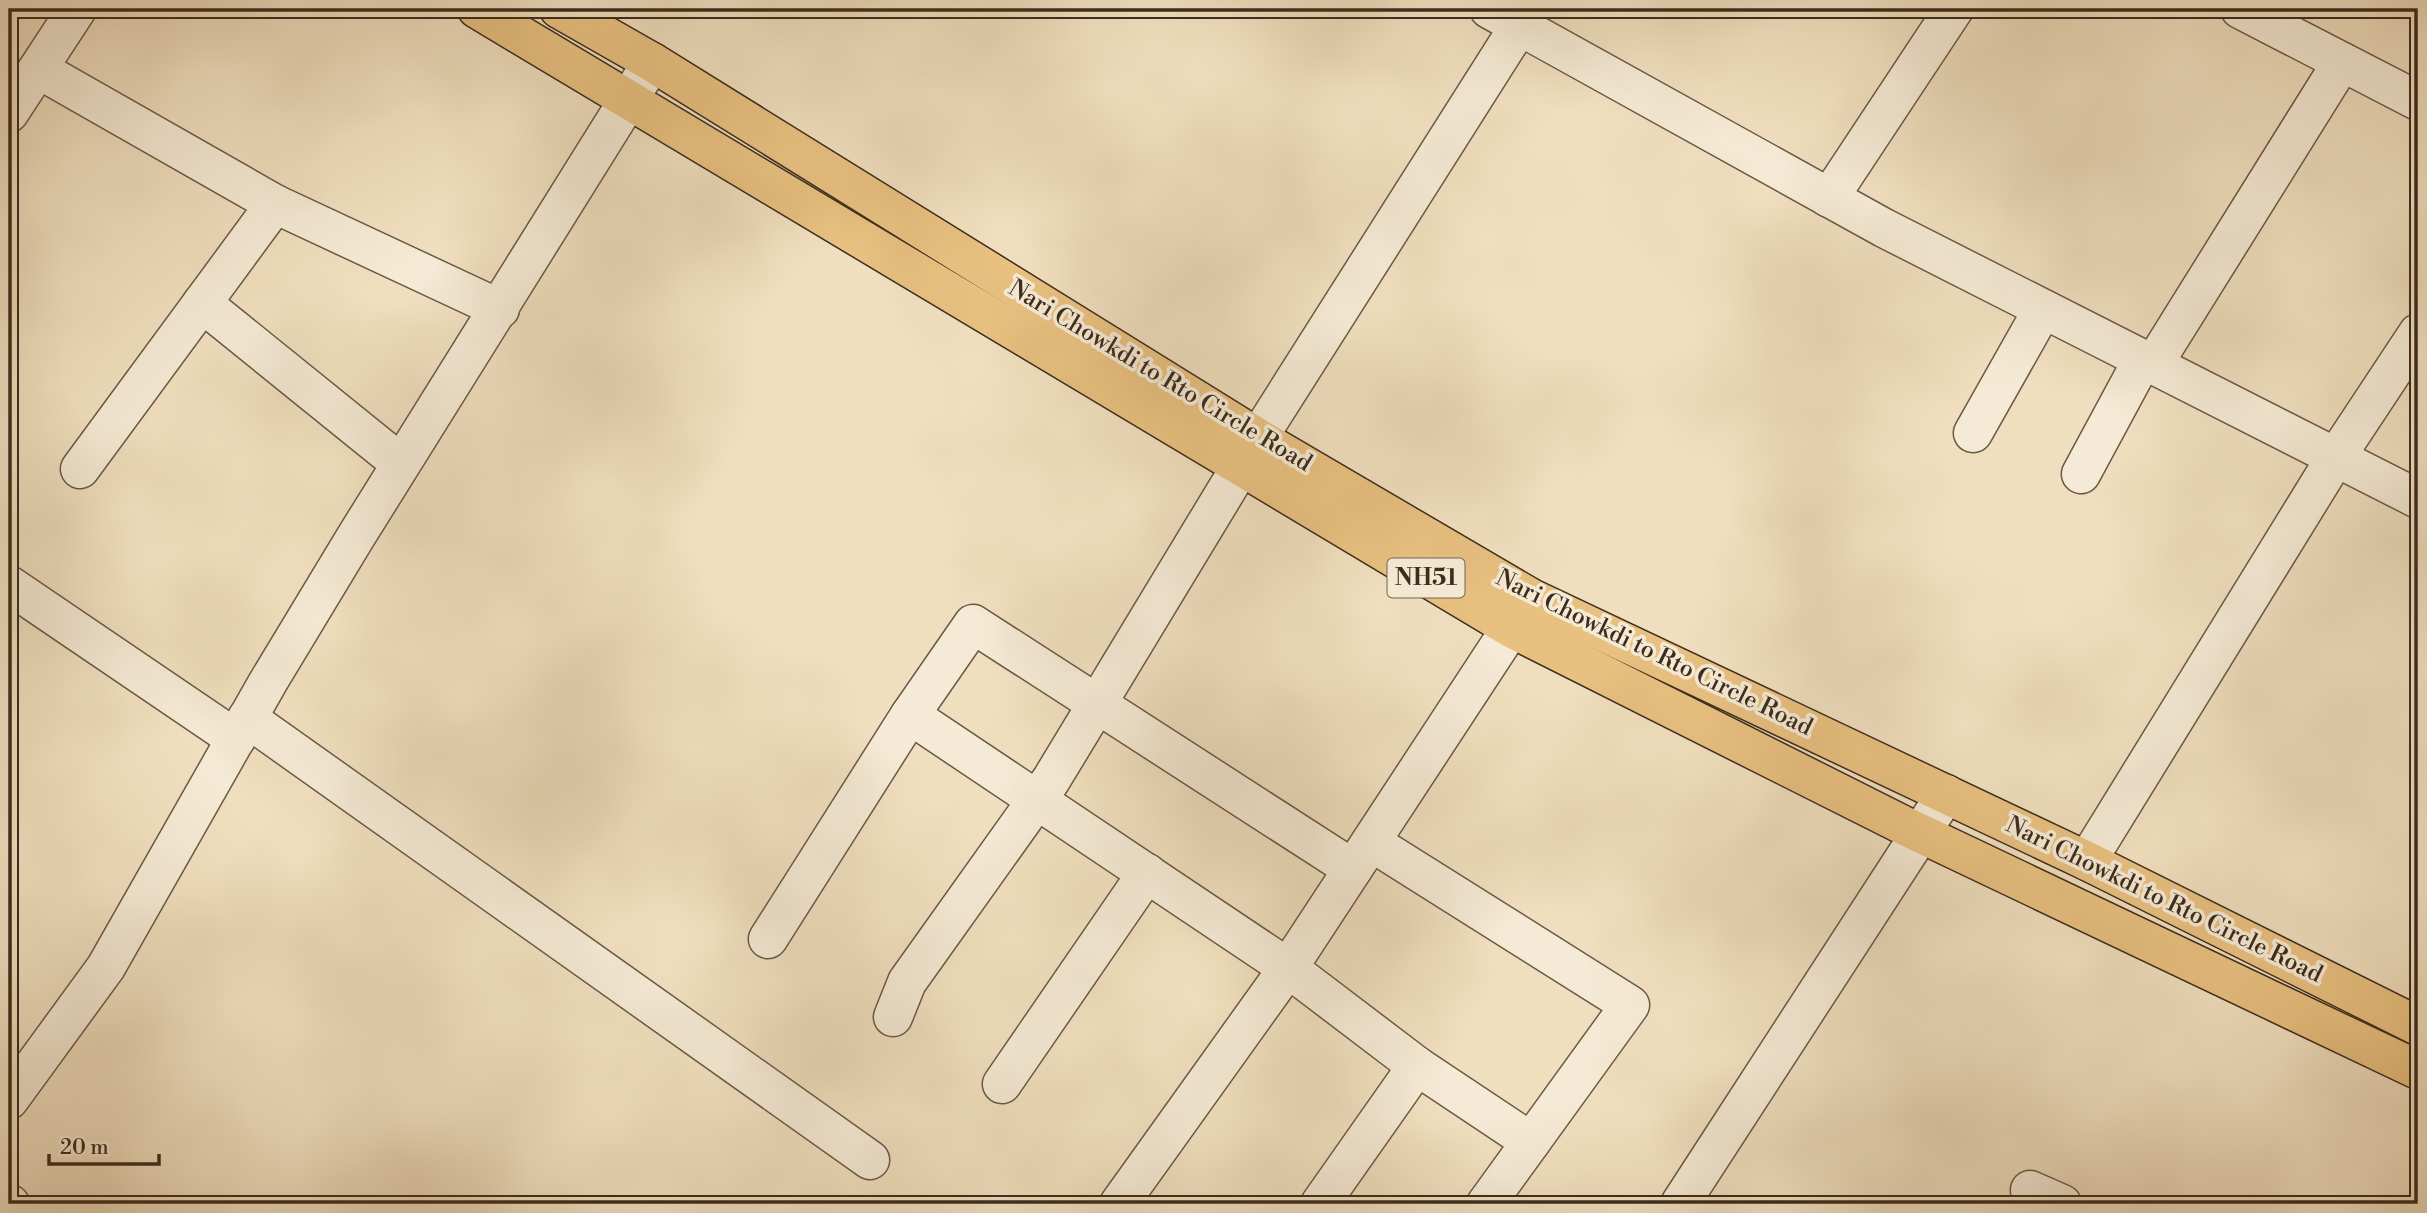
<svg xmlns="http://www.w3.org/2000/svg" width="2427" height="1213" viewBox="0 0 2427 1213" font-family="'Libre Bodoni',serif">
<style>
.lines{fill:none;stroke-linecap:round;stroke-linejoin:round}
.minor-casing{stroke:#695946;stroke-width:41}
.highway-casing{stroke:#3c2c1d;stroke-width:41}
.minor{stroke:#f5ead5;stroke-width:38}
.highway{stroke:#e8c080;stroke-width:38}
.labels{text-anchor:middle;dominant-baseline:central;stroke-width:7;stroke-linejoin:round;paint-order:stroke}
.shield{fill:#f5ead5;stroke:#746554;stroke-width:2}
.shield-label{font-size:23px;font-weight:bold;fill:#3c2c1d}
.street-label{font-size:24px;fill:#3c2c1d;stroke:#f5ead5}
</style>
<rect width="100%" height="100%" fill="#f0dfbf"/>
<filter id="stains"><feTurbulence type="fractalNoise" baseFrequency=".00286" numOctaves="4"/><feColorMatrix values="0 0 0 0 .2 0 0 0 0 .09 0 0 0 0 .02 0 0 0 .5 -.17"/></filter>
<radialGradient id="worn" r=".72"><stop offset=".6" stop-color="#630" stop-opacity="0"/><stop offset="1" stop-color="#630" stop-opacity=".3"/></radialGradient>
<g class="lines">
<defs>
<g id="minor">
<polyline points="1489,9 1884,228 2418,499"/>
<polyline points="2240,9 2418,101"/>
<polyline points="38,69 275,204"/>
<polyline points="9,113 77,9"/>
<polyline points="1829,198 1954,9"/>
<polyline points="202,303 400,463"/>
<polyline points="2153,365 2342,62"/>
<polyline points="1973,433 2043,309"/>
<polyline points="80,469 275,204 500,309"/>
<polyline points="2081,474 2143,359"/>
<polyline points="9,585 236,739"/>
<polyline points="910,715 973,624 1353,869"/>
<polyline points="247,718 870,1160"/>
<polyline points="1371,842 1630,1005 1486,1204"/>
<polyline points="2087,861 2336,457 2418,333"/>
<polyline points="768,939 910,715 1288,968 1417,1066"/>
<polyline points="893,1017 907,982 1051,780 1258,438 1530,9"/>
<polyline points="1002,1084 1147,873"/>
<polyline points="9,1100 106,967 268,682 355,538 652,62"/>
<polyline points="2030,1190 2062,1204"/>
<polyline points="9,1204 10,1204"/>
<polyline points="1119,1204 1288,968 1511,628"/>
<polyline points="1320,1204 1417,1066 1531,1142"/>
<polyline points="1680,1204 1946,794"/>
</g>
<g id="highway">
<polyline points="477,9 1511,628 1907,827 2418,1070"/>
<polyline points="559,9 652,62 1258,438 1531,598 2087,861 2418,1026"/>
</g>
</defs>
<use href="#minor" class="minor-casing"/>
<use href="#highway" class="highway-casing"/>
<use href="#minor" class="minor"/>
<use href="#highway" class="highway"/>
</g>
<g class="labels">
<rect class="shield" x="1387.5" y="558.5" width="77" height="39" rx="5"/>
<g class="shield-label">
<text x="1426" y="578">NH51</text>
</g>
<g class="street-label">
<text transform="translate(1160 376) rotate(31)">Nari Chowkdi to Rto Circle Road</text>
<text transform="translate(1654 653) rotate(26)">Nari Chowkdi to Rto Circle Road</text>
<text transform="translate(2164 900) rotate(26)">Nari Chowkdi to Rto Circle Road</text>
</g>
</g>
<rect width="2427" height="1213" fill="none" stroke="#f0dfbf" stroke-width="35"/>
<rect x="10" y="10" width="2406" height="1192" fill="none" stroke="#3c2c1d" stroke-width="3.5"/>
<rect x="18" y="18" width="2392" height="1178" fill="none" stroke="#3c2c1d" stroke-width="2"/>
<path d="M49 1154v10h110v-10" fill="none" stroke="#3c2c1d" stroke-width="3.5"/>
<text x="60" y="1154" font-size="21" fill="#3c2c1d" stroke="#f5ead5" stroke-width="5" paint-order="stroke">20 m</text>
<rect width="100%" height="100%" filter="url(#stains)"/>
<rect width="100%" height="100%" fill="url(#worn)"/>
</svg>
